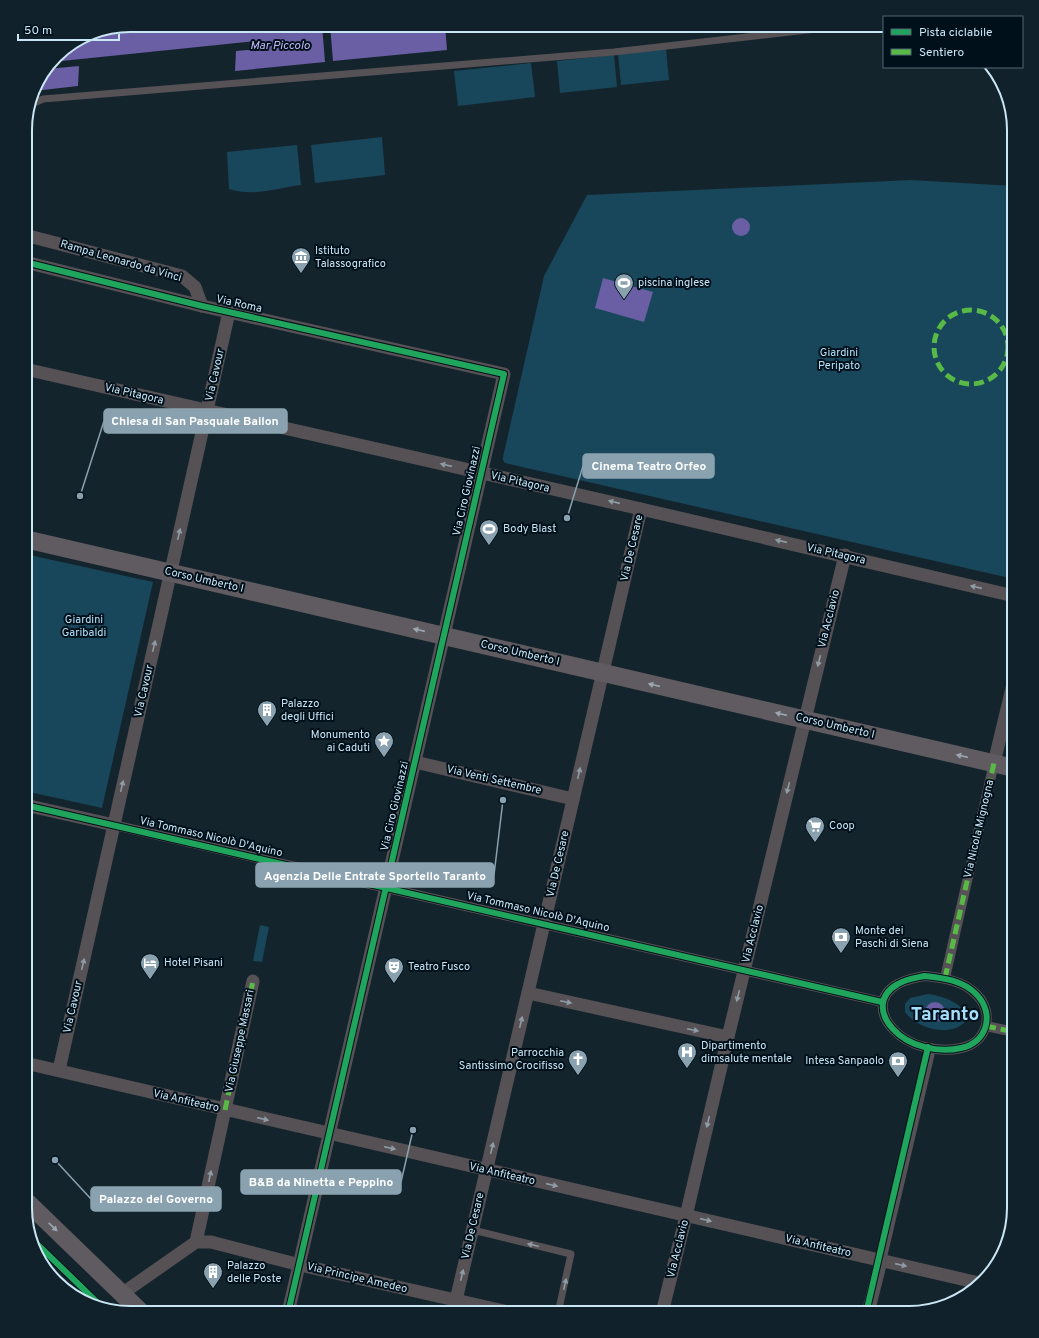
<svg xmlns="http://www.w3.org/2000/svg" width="1039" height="1338" viewBox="0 0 1039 1338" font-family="Overpass,sans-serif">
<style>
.green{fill:#18465a;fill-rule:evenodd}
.water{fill:#6a5ea4}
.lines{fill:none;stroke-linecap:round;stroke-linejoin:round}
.service{stroke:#555155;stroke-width:7}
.pedestrian{stroke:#555155;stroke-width:10}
.minor{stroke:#555155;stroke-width:13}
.secondary{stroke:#605b60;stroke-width:18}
.quiet{stroke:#58b947;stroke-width:5;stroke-dasharray:10 5;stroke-linecap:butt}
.cycleway-casing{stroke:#00101a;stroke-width:8}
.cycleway{stroke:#20a55d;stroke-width:6}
.oneway{fill:#8f9ca5}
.oneway2{fill:#9aa7b2}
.labels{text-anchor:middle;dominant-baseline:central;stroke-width:4;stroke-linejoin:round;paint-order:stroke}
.poi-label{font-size:11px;fill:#c9e6f5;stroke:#00101a;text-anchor:start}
.street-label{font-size:11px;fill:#c9e6f5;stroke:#00101a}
.park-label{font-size:11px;fill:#b3e1f9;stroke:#00101a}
.water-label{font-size:12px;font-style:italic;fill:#c0b8f6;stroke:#00101a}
.town-label{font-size:19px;font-weight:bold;fill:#a4dffd;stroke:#00101a}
.rim{fill:none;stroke:#c9e6f5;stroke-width:2}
.leader{fill:none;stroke:#8aa2af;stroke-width:1.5}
.callout-dot{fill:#8aa2af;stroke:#00101a;stroke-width:1.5}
.callout{fill:#8aa2af;stroke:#8aa2af;stroke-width:1.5}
.callout-label{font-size:12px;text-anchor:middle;font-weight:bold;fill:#fff}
</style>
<rect width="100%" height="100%" fill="#14242c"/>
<g class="green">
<polygon points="666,49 669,80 621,85 618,54"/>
<polygon points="614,55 617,87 560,93 557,61"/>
<polygon points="531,63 535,97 458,106 454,71"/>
<polygon points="382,137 385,175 315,183 311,145"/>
<path d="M 297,145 L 301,185 C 278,188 252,197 229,189 L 227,152 Z"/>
<polygon points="911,180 1014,186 1014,579 505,463 503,460 503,457 544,276 587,195"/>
<polygon points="25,554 153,582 102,808 25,791"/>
<polygon points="260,925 269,927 262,962 253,961"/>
<path d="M 928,994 C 939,995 962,1002 966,1015 C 966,1015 966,1020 966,1021 C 951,1038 917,1029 905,1012 L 905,1004 L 910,998 ZM 934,1002 L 939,1003 L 943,1006 L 930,1021 L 926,1018 L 924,1013 Z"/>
</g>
<g class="water">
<polygon points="130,25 322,25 325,62 235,71 236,51 259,49 257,41 52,62 60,51 90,33"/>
<polygon points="330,25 445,25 447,50 333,61"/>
<polygon points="79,66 78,86 34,91 36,83 47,69"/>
<circle cx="741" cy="227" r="9"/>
<polygon points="603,278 653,292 644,322 595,308"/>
<circle cx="935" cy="1012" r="10"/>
</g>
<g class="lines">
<g class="service">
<polyline points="30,105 43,99 614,52 851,25"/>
<polyline points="473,1230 571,1254 558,1313"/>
</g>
<g class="pedestrian">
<polyline points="114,825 882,1002"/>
<path d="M 924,976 C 943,978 963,980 977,995 C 995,1014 987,1043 961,1048 C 939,1053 909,1047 893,1029 C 879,1014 878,995 898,984 C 906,979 915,978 924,976 Z"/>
<polyline points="945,978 994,763"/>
<polyline points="986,1026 1014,1032"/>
<polyline points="881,1261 931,1048"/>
</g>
<g class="minor">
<polyline points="25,235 182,276 195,287 202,306"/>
<polyline points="25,262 202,306 504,374 288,1313"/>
<polyline points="25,369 641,509 1014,596"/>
<polyline points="415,762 573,799"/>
<polyline points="994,763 1014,680"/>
<polyline points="25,805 114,825"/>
<polyline points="528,993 728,1037"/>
<polyline points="25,1063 979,1283"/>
<polyline points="59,1070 229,312"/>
<polyline points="196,1242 253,981"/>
<polyline points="123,1293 196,1242 211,1242 300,1265 513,1313"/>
<polyline points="453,1313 641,509"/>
<polyline points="662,1313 686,1216 728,1037 845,555"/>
<polyline points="868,1313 881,1261"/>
</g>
<g class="secondary">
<polyline points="25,539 1014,768"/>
<polyline points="25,1200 142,1313"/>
</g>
<g class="quiet">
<circle cx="971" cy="347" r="37"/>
<polyline points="945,978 994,763"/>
<polyline points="986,1026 1014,1032"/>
<polyline points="225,1110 253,981"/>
</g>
<defs>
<g id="cycleway">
<polyline points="25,262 202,306 504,374 288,1313"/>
<polyline points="25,805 882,1002"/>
<path d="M 924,976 C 943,978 963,980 977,995 C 995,1014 987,1043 961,1048 C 939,1053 909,1047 893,1029 C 879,1014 878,995 898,984 C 906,979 915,978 924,976 Z"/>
<polyline points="35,1242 101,1306"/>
<polyline points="866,1313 928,1047"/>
</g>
</defs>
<use href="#cycleway" class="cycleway-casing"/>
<use href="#cycleway" class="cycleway"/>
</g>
<defs><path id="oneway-solid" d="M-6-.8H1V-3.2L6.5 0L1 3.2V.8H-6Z"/></defs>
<g class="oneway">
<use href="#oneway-solid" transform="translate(446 465) rotate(-167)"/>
<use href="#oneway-solid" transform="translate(614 502) rotate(-167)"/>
<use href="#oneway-solid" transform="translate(179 534) rotate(-77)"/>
<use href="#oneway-solid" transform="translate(781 541) rotate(-167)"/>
<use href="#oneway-solid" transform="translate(976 587) rotate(-167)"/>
<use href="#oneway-solid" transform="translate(154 646) rotate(-77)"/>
<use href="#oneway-solid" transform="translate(819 661) rotate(104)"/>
<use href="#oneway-solid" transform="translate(579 773) rotate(-77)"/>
<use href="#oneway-solid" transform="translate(122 786) rotate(-77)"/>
<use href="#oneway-solid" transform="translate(788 788) rotate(104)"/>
<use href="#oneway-solid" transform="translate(83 964) rotate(-77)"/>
<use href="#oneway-solid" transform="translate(738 996) rotate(104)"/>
<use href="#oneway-solid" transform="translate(566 1002) rotate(12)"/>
<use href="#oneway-solid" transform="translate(521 1022) rotate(-77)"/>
<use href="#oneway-solid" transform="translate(693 1030) rotate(12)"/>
<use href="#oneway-solid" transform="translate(263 1119) rotate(13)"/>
<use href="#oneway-solid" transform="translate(708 1122) rotate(103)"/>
<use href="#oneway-solid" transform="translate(390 1148) rotate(13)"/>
<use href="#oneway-solid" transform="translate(492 1148) rotate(-77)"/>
<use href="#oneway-solid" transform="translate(210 1176) rotate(-78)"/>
<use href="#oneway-solid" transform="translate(552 1185) rotate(13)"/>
<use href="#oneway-solid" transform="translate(706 1220) rotate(13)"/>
<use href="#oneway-solid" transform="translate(533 1245) rotate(-166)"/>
<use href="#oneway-solid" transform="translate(901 1265) rotate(13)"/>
<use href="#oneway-solid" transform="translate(462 1275) rotate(-77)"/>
<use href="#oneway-solid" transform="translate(565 1284) rotate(-77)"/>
</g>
<g class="oneway2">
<use href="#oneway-solid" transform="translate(419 630) rotate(-167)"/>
<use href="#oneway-solid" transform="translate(654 685) rotate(-167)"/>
<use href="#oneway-solid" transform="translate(781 714) rotate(-167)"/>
<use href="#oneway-solid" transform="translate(962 756) rotate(-167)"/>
<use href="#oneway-solid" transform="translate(53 1227) rotate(44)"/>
</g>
<defs>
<symbol id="museum-pin" viewBox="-11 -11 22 30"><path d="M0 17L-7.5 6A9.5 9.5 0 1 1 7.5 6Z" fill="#8aa2af" stroke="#00101a"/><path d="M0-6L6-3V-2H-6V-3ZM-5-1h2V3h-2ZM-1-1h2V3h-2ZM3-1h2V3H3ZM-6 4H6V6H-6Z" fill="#fff"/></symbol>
<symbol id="stadium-pin" viewBox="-11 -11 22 30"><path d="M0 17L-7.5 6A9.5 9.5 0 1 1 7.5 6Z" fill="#8aa2af" stroke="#00101a"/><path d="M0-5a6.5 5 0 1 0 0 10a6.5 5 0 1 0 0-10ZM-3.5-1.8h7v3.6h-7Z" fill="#fff"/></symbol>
<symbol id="building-pin" viewBox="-11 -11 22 30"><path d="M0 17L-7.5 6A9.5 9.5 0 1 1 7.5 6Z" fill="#8aa2af" stroke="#00101a"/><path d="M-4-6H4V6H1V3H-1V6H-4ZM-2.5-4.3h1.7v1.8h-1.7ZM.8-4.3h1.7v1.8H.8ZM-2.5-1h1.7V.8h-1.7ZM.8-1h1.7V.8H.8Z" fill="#fff"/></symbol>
<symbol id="sight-pin" viewBox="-11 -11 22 30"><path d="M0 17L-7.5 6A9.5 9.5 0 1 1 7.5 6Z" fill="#8aa2af" stroke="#00101a"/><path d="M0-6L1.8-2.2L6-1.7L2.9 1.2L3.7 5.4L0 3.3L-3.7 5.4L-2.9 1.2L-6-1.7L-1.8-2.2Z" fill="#fff"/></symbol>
<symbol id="supermarket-pin" viewBox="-11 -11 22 30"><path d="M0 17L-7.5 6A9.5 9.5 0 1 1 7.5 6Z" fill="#8aa2af" stroke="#00101a"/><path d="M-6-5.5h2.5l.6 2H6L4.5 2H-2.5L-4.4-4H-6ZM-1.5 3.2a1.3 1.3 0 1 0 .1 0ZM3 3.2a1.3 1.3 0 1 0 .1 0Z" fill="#fff"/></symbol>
<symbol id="bank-pin" viewBox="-11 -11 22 30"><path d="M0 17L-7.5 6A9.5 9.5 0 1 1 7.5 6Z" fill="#8aa2af" stroke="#00101a"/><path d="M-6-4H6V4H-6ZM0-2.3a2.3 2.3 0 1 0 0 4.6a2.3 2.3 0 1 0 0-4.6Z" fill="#fff"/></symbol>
<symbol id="hotel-pin" viewBox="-11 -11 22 30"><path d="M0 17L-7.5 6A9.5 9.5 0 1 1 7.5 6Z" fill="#8aa2af" stroke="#00101a"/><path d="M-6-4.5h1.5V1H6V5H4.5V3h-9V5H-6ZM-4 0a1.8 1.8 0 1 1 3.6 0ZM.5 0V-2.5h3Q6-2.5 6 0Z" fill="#fff"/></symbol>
<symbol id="theatre-pin" viewBox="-11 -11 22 30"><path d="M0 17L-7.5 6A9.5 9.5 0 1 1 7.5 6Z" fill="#8aa2af" stroke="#00101a"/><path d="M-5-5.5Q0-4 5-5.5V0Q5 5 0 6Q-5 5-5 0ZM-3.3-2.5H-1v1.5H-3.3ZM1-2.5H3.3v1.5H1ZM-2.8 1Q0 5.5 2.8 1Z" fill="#fff"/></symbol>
<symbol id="hospital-pin" viewBox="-11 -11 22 30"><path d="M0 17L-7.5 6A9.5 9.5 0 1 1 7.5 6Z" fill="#8aa2af" stroke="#00101a"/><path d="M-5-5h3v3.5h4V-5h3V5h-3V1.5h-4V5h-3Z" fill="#fff"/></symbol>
<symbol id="church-pin" viewBox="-11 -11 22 30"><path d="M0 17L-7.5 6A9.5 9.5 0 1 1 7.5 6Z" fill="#8aa2af" stroke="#00101a"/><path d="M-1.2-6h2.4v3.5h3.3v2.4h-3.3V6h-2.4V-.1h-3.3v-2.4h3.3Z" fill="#fff"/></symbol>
</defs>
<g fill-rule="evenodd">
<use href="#museum-pin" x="290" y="246" width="22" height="30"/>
<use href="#stadium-pin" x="613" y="272" width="22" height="30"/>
<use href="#stadium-pin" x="478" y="518" width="22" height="30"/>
<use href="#building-pin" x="256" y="699" width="22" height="30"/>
<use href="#sight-pin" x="373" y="730" width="22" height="30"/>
<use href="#supermarket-pin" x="804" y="815" width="22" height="30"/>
<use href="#bank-pin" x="830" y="926" width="22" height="30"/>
<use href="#hotel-pin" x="139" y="952" width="22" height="30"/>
<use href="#theatre-pin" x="383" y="956" width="22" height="30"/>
<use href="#hospital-pin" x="676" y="1041" width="22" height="30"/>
<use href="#church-pin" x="567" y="1048" width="22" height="30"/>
<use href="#bank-pin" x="887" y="1050" width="22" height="30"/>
<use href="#building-pin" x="202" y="1261" width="22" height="30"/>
</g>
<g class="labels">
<g class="poi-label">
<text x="315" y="251">Istituto<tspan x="315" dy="13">Talassografico</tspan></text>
<text x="638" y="283">piscina inglese</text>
<text x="503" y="529">Body Blast</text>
<text x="281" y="704">Palazzo<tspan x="281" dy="13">degli Uffici</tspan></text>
<text x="370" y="735" text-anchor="end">Monumento<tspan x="370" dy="13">ai Caduti</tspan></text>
<text x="829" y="826">Coop</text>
<text x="855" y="931">Monte dei<tspan x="855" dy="13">Paschi di Siena</tspan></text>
<text x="164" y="963">Hotel Pisani</text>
<text x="408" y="967">Teatro Fusco</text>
<text x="701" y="1046">Dipartimento<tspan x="701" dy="13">dimsalute mentale</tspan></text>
<text x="564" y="1053" text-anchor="end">Parrocchia<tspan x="564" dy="13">Santissimo Crocifisso</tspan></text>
<text x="884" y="1061" text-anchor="end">Intesa Sanpaolo</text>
<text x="227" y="1266">Palazzo<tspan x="227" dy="13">delle Poste</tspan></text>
</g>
<g class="street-label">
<text transform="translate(121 261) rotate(16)">Rampa Leonardo da Vinci</text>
<text transform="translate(239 304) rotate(13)">Via Roma</text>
<text transform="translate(215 375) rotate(-77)">Via Cavour</text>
<text transform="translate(134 394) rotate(13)">Via Pitagora</text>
<text transform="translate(520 482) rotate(13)">Via Pitagora</text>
<text transform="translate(467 491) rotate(-77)">Via Ciro Giovinazzi</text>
<text transform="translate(632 548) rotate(-77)">Via De Cesare</text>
<text transform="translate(836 554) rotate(13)">Via Pitagora</text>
<text transform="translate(204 580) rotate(13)">Corso Umberto I</text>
<text transform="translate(829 619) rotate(-76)">Via Acclavio</text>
<text transform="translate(520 653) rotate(13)">Corso Umberto I</text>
<text transform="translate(144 691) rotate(-77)">Via Cavour</text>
<text transform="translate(835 726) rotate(13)">Corso Umberto I</text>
<text transform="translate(494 780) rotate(13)">Via Venti Settembre</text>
<text transform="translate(395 806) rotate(-77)">Via Ciro Giovinazzi</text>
<text transform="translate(979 829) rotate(-77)">Via Nicola Mignogna</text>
<text transform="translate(211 837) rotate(13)">Via Tommaso Nicolò D'Aquino</text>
<text transform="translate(558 864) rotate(-77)">Via De Cesare</text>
<text transform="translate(538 912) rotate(13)">Via Tommaso Nicolò D'Aquino</text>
<text transform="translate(753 934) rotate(-76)">Via Acclavio</text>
<text transform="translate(73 1007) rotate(-77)">Via Cavour</text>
<text transform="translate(240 1041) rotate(-78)">Via Giuseppe Massari</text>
<text transform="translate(186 1101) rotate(13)">Via Anfiteatro</text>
<text transform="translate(502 1174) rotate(13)">Via Anfiteatro</text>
<text transform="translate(473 1226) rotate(-77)">Via De Cesare</text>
<text transform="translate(818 1246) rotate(13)">Via Anfiteatro</text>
<text transform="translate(678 1249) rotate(-76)">Via Acclavio</text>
<text transform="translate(357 1278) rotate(13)">Via Principe Amedeo</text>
</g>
<g class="park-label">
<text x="839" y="353">Giardini<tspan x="839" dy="13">Peripato</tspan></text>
<text x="84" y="620">Giardini<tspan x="84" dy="13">Garibaldi</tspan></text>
</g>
<g class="water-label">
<text x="280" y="46">Mar Piccolo</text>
</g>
<g class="town-label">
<text x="945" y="1015">Taranto</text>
</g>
</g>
<path d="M0 0H1039V1338H0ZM130 32H909A98 98 0 0 1 1007 130V1208A98 98 0 0 1 909 1306H130A98 98 0 0 1 32 1208V130A98 98 0 0 1 130 32Z" fill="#10212c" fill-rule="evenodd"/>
<path class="rim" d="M130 32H909A98 98 0 0 1 1007 130V1208A98 98 0 0 1 909 1306H130A98 98 0 0 1 32 1208V130A98 98 0 0 1 130 32Z"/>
<path class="leader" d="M80 496L104 421M567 518L583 466M503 800L494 875M413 1130L401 1182M55 1160L91 1199"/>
<g class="callout-dot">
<circle cx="80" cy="496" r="4"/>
<circle cx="567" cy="518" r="4"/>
<circle cx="503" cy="800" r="4"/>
<circle cx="413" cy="1130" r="4"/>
<circle cx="55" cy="1160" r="4"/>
</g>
<g class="callout">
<rect x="104" y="409" width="183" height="24" rx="4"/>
<rect x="583" y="454" width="131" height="24" rx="4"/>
<rect x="256" y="863" width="238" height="24" rx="4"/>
<rect x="241" y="1170" width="160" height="24" rx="4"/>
<rect x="91" y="1187" width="130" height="24" rx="4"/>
</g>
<g class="callout-label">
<text x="195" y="425">Chiesa di San Pasquale Bailon</text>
<text x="649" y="470">Cinema Teatro Orfeo</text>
<text x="375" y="880">Agenzia Delle Entrate Sportello Taranto</text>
<text x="321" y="1186">B&amp;B da Ninetta e Peppino</text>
<text x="156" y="1203">Palazzo del Governo</text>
</g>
<rect x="883" y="16" width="140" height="52" fill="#00101a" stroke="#506672"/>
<rect x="891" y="29" width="20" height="6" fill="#20a55d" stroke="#506672"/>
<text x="919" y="36" font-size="12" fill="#c9e6f5">Pista ciclabile</text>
<rect x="891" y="49" width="20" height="6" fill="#58b947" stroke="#506672"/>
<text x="919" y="56" font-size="12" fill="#c9e6f5">Sentiero</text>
<path d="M18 34v6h101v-6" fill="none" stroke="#c9e6f5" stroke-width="2"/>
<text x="24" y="34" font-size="12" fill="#c9e6f5" stroke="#00101a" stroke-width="3" paint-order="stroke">50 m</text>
</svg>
